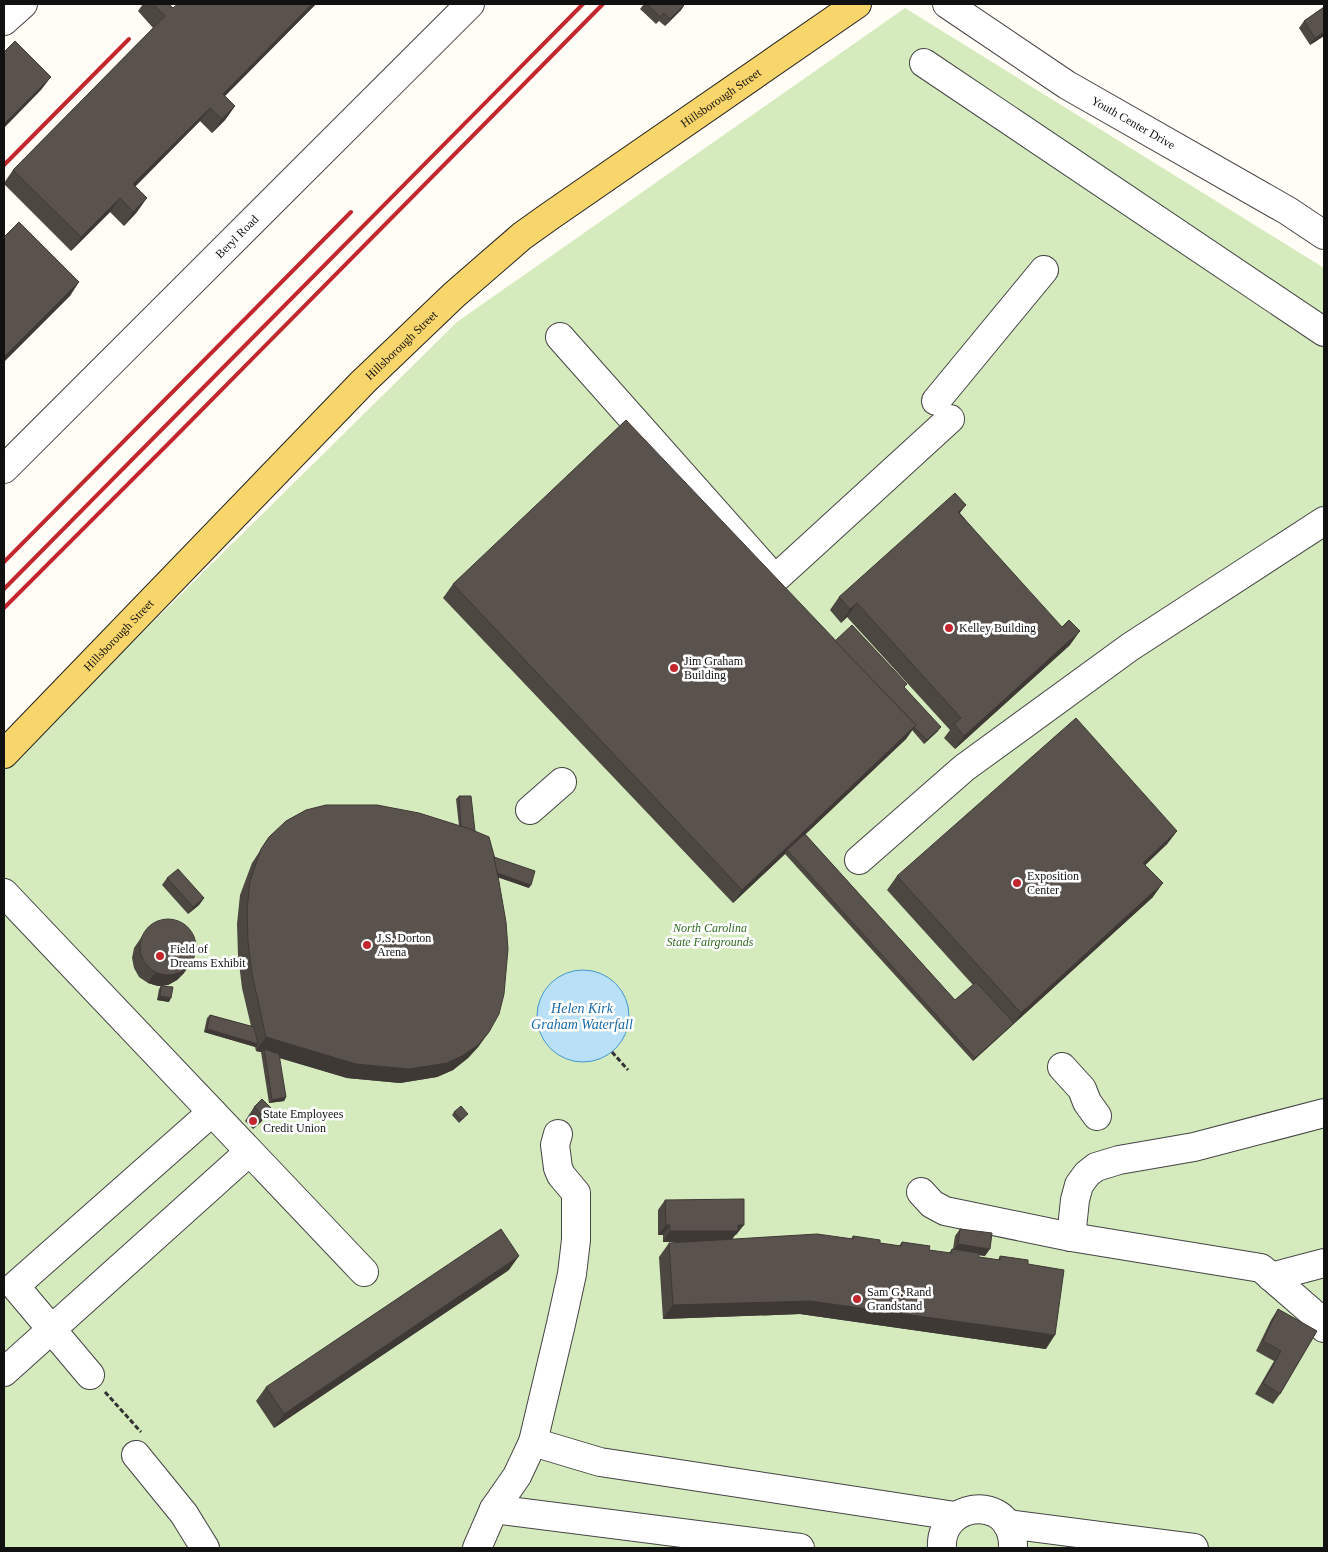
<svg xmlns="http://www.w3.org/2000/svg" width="1328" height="1552" viewBox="0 0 1328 1552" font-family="Georgia,serif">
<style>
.green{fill:#d5ebbd}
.water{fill:#b9e0f7;stroke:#3f96cf}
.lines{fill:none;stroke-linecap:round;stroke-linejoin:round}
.minor-casing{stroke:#444;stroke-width:30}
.major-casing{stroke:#222;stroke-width:30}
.path{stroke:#333;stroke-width:3;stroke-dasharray:5 2.5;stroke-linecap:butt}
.minor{stroke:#fff;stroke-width:28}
.major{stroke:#f9d66b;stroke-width:28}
.rail{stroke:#c4262e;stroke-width:4}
.wall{fill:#4d4742}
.shaded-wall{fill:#3f3936}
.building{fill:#5a524d;stroke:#3f3936}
.poi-dot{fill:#c4262e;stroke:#fff;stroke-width:2}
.labels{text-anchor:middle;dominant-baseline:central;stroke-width:5;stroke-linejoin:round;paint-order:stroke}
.street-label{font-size:12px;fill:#111;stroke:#fff}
.poi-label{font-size:12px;fill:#111;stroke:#fff;text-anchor:start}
.park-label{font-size:12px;font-style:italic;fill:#2f6b1f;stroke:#fff}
.water-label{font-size:14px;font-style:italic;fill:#1768a6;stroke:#fff}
</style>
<rect width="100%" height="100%" fill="#fffdf5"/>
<polygon class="green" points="905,8 1324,268 1324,1548 4,1548 4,769 457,322"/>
<circle class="water" cx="583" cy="1016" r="46"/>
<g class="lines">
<defs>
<g id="minor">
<path id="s1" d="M 947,4 L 1067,85 L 1288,211 L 1324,235"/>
<polyline points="4,21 23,4"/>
<polyline points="924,63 1324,332"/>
<polyline points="560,337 775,579 950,419"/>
<polyline points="936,401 1044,270"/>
<path id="s2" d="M 4,469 L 470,4"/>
<polyline points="530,810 562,782"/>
<polyline points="859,860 964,768 1130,647 1324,521"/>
<polyline points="4,893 364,1272"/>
<polyline points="1062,1067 1082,1089 1087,1102 1097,1116"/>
<polyline points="921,1192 932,1204 945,1211 1071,1237 1261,1268 1314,1314 1324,1328"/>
<polyline points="1071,1237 1075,1200 1079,1185 1087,1174 1096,1167 1119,1160 1194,1147 1324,1113"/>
<polyline points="1271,1277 1324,1263"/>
<polyline points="4,1372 249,1152"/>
<polyline points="90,1375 15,1286 212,1112"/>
<polyline points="533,1442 561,1324 572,1274 576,1240 576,1193 561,1175 558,1168 555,1145 558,1134"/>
<polyline points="136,1455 184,1514 205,1548"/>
<polyline points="494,1509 800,1548"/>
<polyline points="1007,1524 1194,1548"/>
<polyline points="477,1548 494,1509 517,1476 533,1442 600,1462 955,1516"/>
<path d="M 942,1548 C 939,1504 1003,1494 1012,1536 C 1013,1540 1013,1545 1013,1548"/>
</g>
<g id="major">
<path id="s3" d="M 4,754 L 363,382 L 454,295 L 522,236 L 550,216 L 857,4"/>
</g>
</defs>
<use href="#minor" class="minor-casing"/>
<use href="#major" class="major-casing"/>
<g class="path">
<polyline points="612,1052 628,1070"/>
<polyline points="105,1392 141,1432"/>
</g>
<use href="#minor" class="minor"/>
<use href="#major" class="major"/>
<g class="rail">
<polyline points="4,165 129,39"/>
<polyline points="4,562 351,212"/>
<polyline points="4,589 583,4"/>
<polyline points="4,608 170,442 603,4"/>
</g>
</g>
<g class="wall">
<polygon points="143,4 169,4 173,8 316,4 225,96 235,106 225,120 212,133 200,121 135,187 137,212 124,226 110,212 71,251 4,184 4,183 13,170 153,28 138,11"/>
<polygon points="644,4 685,4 681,10 665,26 659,21 656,24 640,9"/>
<polygon points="1324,7 1324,36 1310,45 1299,28 1304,21"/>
<polygon points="960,513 1070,645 955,749 944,738 950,730 847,617 841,623 830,610 839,597"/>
<polygon points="453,584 835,641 904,688 938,731 924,744 912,730 906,739 805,834 955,1000 973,985 887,890 897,876 1177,831 1167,844 1145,865 1153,897 973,1061 785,854 733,903 443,598"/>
<polygon points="459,796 475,831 494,857 529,888 498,877 479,1046 468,1058 453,1070 437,1077 400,1083 347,1078 279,1058 286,1097 284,1101 269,1103 261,1052 256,1051 255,1047 204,1032 207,1018 210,1015 251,1026 242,988 238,955 237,924 240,895 252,863 269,837 459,826 456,799"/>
<polygon points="167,878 204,898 199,905 188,914 162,885"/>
<polygon points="147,929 184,973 177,980 168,985 162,986 169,1002 157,1000 159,989 161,986 158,986 148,983 139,977 134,968 132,958 134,948"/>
<polygon points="254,1107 271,1108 261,1122 253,1129 245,1121"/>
<polygon points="454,1112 465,1117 459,1123 452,1115"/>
<polygon points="665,1200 736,1235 735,1235 732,1239 851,1239 853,1236 880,1243 899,1246 902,1242 929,1250 949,1253 952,1249 953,1249 955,1236 960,1229 985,1256 979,1255 979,1257 998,1260 1000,1256 1028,1264 1046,1349 800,1314 663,1319 659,1257 669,1243 696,1242 663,1242 663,1235 658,1235 658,1210"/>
<polygon points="509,1270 274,1428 256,1401 266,1387"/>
<polygon points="1278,1309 1317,1331 1280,1394 1273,1404 1255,1394 1274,1361 1256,1351 1271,1320"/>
</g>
<g class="shaded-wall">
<polygon points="312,4 316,4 213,108 223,94"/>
<polygon points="685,4 681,10 665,26 670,19"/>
<polygon points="1324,32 1324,36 1310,45 1315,38"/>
<polygon points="51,77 41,90 4,128 4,124"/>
<polygon points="235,106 225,120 212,133 222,119"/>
<polygon points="210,108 200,121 123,198 133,184"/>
<polygon points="120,198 110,212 71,251 81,237"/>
<polygon points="147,198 137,212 124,226 133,212"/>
<polygon points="79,282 70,296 4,362 4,358 5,356"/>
<polygon points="966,505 956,518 958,512"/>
<polygon points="857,603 847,617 841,623 850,609"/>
<polygon points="1080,631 1070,645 955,749 964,736"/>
<polygon points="916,725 906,739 788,851 787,850 785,854 733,903 742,890"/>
<polygon points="941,727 938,731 924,744 927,740"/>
<polygon points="1177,831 1167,844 1133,877 1143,863"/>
<polygon points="487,869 531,885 529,888 485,873"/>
<polygon points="1163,883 1153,897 973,1061 975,1058 1014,1023 1021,1013"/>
<polygon points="204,898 199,905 188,914 193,907"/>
<polygon points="192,962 184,973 177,980 168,985 158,986 148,983 155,973"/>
<polygon points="160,996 171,998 169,1002 157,1000"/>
<polygon points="207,1029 258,1044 256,1047 204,1032"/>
<polygon points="489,1032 479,1046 468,1058 453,1070 437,1077 400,1083 347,1078 264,1053 264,1049 261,1052 256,1051 266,1037"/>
<polygon points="286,1097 284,1101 269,1103 272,1100"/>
<polygon points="271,1108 261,1122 253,1129 263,1116"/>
<polygon points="666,1225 670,1225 663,1235 658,1235"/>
<polygon points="738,1225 744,1225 736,1235 735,1235 731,1241 663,1242 670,1231"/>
<polygon points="958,1244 990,1249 985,1256 953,1251"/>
<polygon points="519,1256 509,1270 274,1428 284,1414"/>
<polygon points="810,1301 1055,1335 1046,1349 800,1314 663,1319 673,1305"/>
</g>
<g class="building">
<polygon points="153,4 169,4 173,8 178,4 312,4 223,94 235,106 222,119 210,108 133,184 147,198 133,212 120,198 81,237 13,170 165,16"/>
<polygon points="647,4 685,4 670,19 664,13 660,17"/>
<polygon points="1324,7 1324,32 1315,38 1304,21"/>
<polygon points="15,41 51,77 4,124 4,52"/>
<polygon points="19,222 79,282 5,356 4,355 4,237"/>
<polygon points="626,420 916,725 742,890 453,584"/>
<polygon points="955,493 966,505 958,512 1062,627 1069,620 1080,631 964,736 954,724 961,718 857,603 850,609 839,597"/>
<polygon points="852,625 907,684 904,687 941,727 927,740 914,727 916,725 835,641"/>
<polygon points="1076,718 1177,831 1143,863 1163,883 1021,1013 897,876"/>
<polygon points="459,796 471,796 475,831 461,827"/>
<polygon points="326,805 377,805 419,813 470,829 489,837 495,859 506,922 508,949 504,994 499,1014 489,1032 478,1045 462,1056 447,1063 409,1069 356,1064 266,1037 252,974 248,941 247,910 250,881 261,849 269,837 286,821 306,810"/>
<polygon points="805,834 955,1000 976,982 1014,1023 975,1058 787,850"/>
<polygon points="494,857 535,871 531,885 497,873"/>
<polygon points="178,869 204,898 193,907 167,878"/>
<circle cx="168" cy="947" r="28"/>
<polygon points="161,986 173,987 171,998 160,996"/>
<polygon points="210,1015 254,1027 258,1044 207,1029"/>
<polygon points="264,1049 279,1054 286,1097 272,1100"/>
<polygon points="262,1099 271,1108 263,1116 254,1107"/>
<polygon points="461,1106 468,1114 461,1120 454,1112"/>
<polygon points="744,1199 744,1225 738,1225 738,1231 670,1231 670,1225 666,1225 665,1200"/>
<polygon points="501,1229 519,1256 284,1414 266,1387"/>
<polygon points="960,1229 992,1233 990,1249 958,1244"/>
<polygon points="817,1234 853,1239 853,1236 880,1240 880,1243 901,1246 902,1242 930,1246 929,1250 951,1253 952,1249 979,1253 979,1257 1000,1260 1000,1256 1028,1260 1028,1264 1064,1270 1055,1335 810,1301 673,1305 669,1243"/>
<polygon points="1278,1309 1317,1331 1280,1394 1263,1383 1281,1351 1263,1341"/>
</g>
<g class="poi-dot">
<circle cx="949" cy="628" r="5"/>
<circle cx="674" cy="668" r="5"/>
<circle cx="1017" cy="883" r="5"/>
<circle cx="367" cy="945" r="5"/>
<circle cx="160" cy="956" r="5"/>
<circle cx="253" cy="1121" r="5"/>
<circle cx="857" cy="1299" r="5"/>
</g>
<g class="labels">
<g class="street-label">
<text stroke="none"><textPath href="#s3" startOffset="975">Hillsborough Street</textPath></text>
<text stroke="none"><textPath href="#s1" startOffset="221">Youth Center Drive</textPath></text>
<text stroke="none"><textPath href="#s2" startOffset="329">Beryl Road</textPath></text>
<text stroke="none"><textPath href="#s3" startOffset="570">Hillsborough Street</textPath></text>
<text stroke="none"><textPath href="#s3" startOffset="165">Hillsborough Street</textPath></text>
</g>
<g class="poi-label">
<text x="959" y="628">Kelley Building</text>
<text x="684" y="661">Jim Graham<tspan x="684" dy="14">Building</tspan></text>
<text x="1027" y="876">Exposition<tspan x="1027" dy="14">Center</tspan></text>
<text x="377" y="938">J.S. Dorton<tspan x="377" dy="14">Arena</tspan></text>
<text x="170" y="949">Field of<tspan x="170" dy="14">Dreams Exhibit</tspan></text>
<text x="263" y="1114">State Employees<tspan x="263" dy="14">Credit Union</tspan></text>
<text x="867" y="1292">Sam G. Rand<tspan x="867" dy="14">Grandstand</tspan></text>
</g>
<g class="park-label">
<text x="710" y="928">North Carolina<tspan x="710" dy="14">State Fairgrounds</tspan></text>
</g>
<g class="water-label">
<text x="582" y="1008">Helen Kirk<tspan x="582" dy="16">Graham Waterfall</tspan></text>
</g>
</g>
<rect width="1328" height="1552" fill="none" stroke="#111111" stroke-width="10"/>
</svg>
